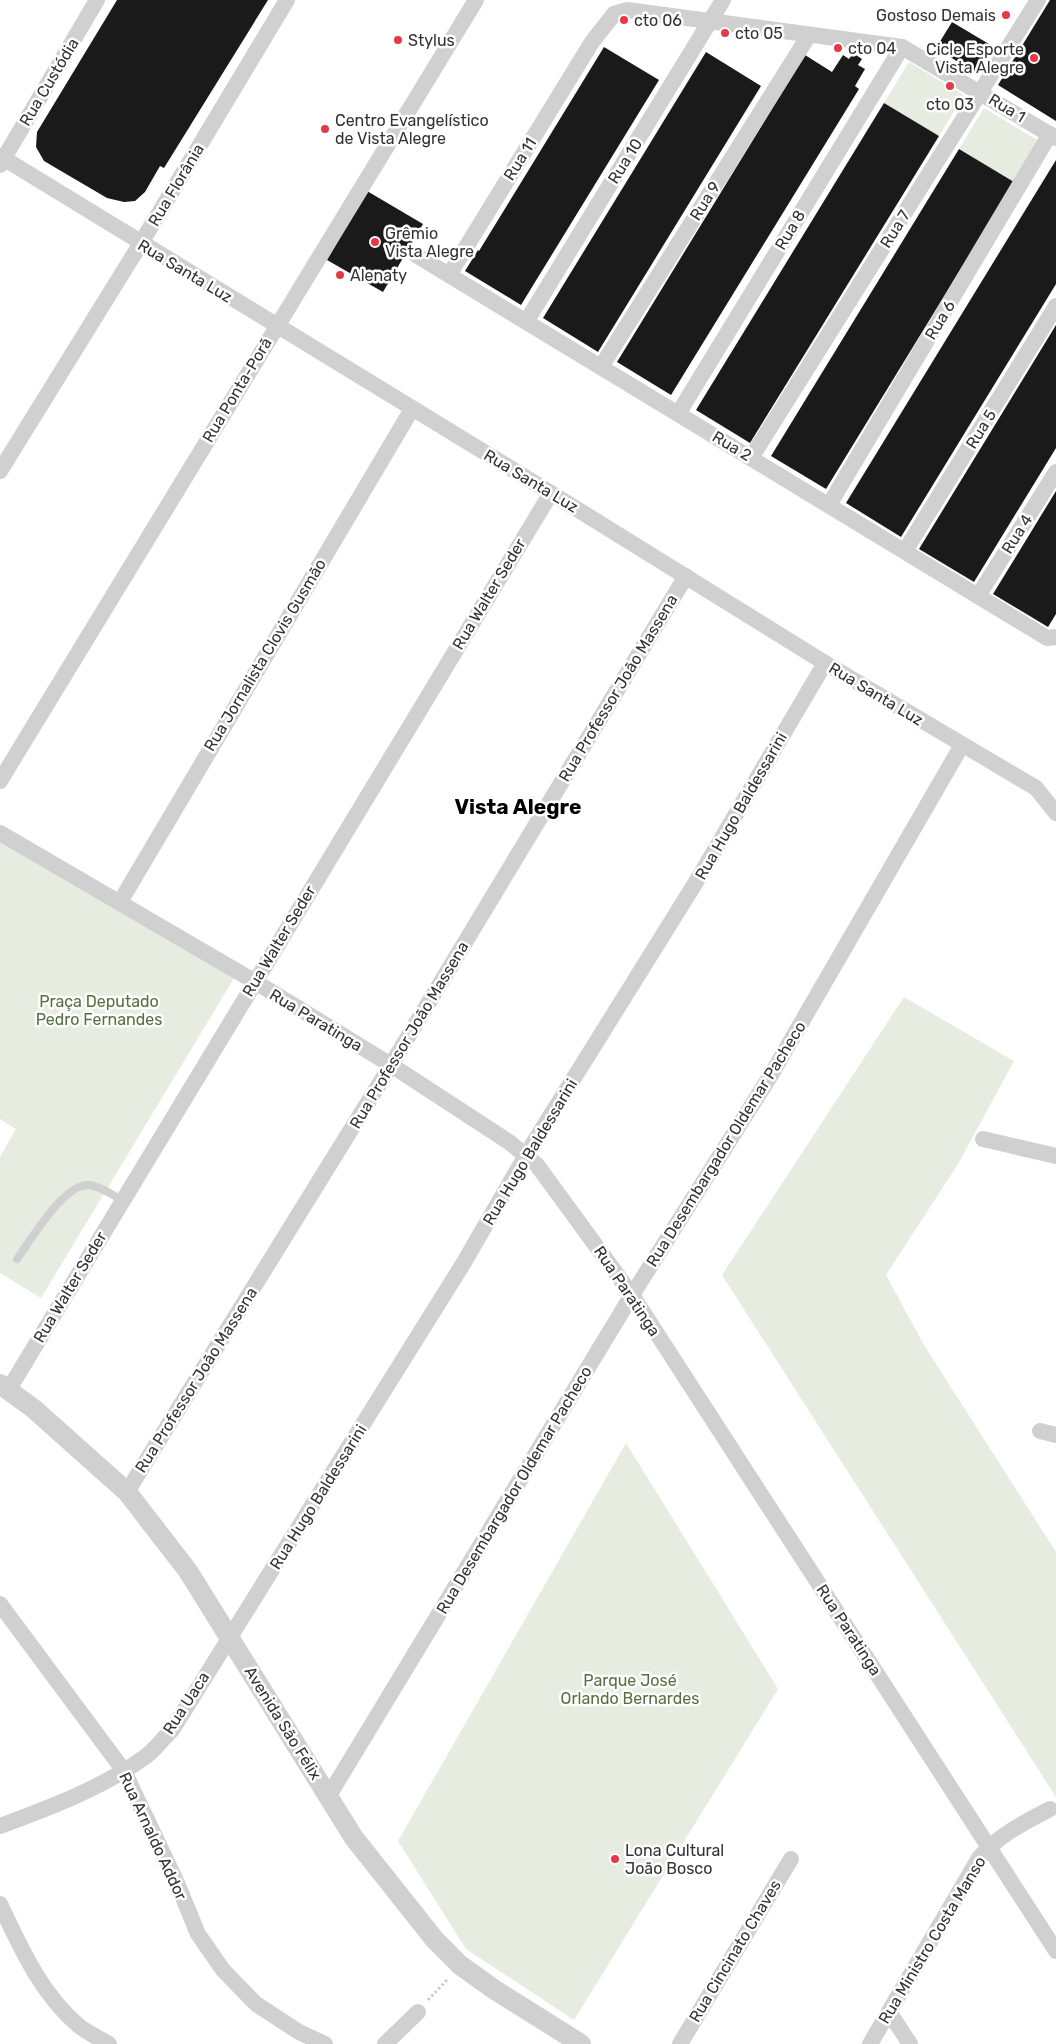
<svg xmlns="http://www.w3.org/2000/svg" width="1056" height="2044" viewBox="0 0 1056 2044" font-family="Rubik,sans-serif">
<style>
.green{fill:#e6ecdf}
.building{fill:#1a1a1a}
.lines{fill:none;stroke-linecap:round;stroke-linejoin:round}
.path{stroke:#cdcdcd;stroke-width:3;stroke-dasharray:2.5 2.5;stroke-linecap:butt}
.service{stroke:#d0d0d0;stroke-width:8}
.minor{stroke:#d0d0d0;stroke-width:16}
.tertiary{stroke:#d0d0d0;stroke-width:20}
.poi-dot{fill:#e63946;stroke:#fff;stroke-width:2}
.labels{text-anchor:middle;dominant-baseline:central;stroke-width:5;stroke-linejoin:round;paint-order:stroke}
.poi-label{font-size:16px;fill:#333;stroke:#fff;text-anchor:start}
.street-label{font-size:16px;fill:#333;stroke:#fff}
.park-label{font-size:16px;fill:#56703f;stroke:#fff}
.district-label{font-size:21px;font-weight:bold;fill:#000;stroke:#fff}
</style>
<rect width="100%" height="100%" fill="#fff"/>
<g class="green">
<polygon points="909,62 964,95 939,136 884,103"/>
<polygon points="984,108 1039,141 1014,182 959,149"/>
<polygon points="0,839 236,975 41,1298 0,1273 0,1157 16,1129 0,1119"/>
<polygon points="904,997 1014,1061 958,1164 886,1275 924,1345 1056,1552 1056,1797 722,1275"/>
<polygon points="626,1443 778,1689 574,2020 466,1949 398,1841"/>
</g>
<g class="building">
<polygon points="117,0 268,0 164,168 160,166 145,192 135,201 124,202 107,198 44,161 36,147 37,132"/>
<polygon points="1050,0 1056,0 1056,121 998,85"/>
<polygon points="952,22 994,47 977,74 936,48"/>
<polygon points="604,47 659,80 521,305 465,271 478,250 479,251"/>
<polygon points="706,52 761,86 598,352 543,318"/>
<polygon points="853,53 862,59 858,65 865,69 855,86 859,89 671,395 617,362 805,55 832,72 843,55 849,59"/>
<polygon points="884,103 939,136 750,443 696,410"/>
<polygon points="959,149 1014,182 826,489 771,456"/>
<polygon points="1056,160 1056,284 901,537 846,503"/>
<polygon points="367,191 423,224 383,292 327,260"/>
<polygon points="1056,325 1056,448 974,582 919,549"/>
<polygon points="1056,491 1056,614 1048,627 993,594"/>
</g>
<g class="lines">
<polyline class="path" points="428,2000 448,1979"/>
<path class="service" d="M 17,1259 C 31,1240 62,1186 87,1185 C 99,1185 112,1195 122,1200"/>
<g class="minor">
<polyline points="0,156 551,493 825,663 1036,788 1056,813"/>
<polyline points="0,165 97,0"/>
<polyline points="416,255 1047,638 1056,637"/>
<polyline points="449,275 592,42 614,14 627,10 902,47 1056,138"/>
<polyline points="526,322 723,0"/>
<polyline points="601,367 809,35"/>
<polyline points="678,414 902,47"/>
<polyline points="751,458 1038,0"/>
<polyline points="0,471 141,243 287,0"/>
<polyline points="829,505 1050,134"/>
<polyline points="905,551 1056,306"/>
<polyline points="978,596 1056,472"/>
<polyline points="0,781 476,0"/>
<polyline points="0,833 254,981 391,1065 509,1142 537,1165 632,1295 1056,1951"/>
<polyline points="120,902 412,409"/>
<polyline points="983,1139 1056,1156"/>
<polyline points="9,1389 551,493"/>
<polyline points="1040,1431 1056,1435"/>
<polyline points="127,1492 391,1065 686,576"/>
<polyline points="0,1604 124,1771 177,1883 198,1934 223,1970 256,2004 299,2032 325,2044"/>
<polyline points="328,1797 632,1295 771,1075 962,745"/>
<path d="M 0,1826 C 49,1808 102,1788 145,1757 C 155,1750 163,1738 172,1730 L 463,1264 L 526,1155 L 696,882 L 825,663"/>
<path d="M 0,1904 C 21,1948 41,1994 79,2026 C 88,2033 99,2038 109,2044"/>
<polyline points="889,2012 910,2044"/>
<polyline points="385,2044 418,2012"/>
<polyline points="680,2044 791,1859"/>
<path d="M 870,2044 L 979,1858 C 999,1835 1023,1823 1050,1809"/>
</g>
<polyline class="tertiary" points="0,1384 34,1409 127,1492 188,1571 354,1838 435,1940 460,1965 495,1990 581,2044"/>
</g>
<g class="poi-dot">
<circle cx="1006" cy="15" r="5"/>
<circle cx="624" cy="20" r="5"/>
<circle cx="725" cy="33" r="5"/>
<circle cx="398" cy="40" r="5"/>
<circle cx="838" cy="48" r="5"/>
<circle cx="1034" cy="58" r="5"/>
<circle cx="950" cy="86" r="5"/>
<circle cx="325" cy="129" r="5"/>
<circle cx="375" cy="242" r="5"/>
<circle cx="340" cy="275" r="5"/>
<circle cx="615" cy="1859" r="5"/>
</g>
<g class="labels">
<g class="poi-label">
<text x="996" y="15" text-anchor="end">Gostoso Demais</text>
<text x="634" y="20">cto 06</text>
<text x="735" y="33">cto 05</text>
<text x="408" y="40">Stylus</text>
<text x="848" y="48">cto 04</text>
<text x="1024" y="49" text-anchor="end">Cicle Esporte<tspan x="1024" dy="18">Vista Alegre</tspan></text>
<text x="950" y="104" text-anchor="middle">cto 03</text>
<text x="335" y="120">Centro Evangelístico<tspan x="335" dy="18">de Vista Alegre</tspan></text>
<text x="385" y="233">Grêmio<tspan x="385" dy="18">Vista Alegre</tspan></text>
<text x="350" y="275">Alenaty</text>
<text x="625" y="1850">Lona Cultural<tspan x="625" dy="18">João Bosco</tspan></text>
</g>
<g class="street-label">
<text transform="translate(49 82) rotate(-59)">Rua Custódia</text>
<text transform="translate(1007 108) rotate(31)">Rua 1</text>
<text transform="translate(520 159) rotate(-58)">Rua 11</text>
<text transform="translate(625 161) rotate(-58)">Rua 10</text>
<text transform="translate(176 185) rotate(-59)">Rua Florânia</text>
<text transform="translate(705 201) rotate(-58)">Rua 9</text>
<text transform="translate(895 229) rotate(-58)">Rua 7</text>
<text transform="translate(790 230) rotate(-59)">Rua 8</text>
<text transform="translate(185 271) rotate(31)">Rua Santa Luz</text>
<text transform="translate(940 320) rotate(-59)">Rua 6</text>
<text transform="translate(237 390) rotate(-59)">Rua Ponta-Porã</text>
<text transform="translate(981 429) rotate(-58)">Rua 5</text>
<text transform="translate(732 446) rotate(31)">Rua 2</text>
<text transform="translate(531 481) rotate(31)">Rua Santa Luz</text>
<text transform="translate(1017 534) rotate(-58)">Rua 4</text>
<text transform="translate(489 594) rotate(-59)">Rua Walter Seder</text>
<text transform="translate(265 655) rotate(-59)">Rua Jornalista Clovis Gusmão</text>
<text transform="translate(618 688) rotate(-59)">Rua Professor João Massena</text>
<text transform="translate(876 694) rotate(31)">Rua Santa Luz</text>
<text transform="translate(741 806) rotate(-60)">Rua Hugo Baldessarini</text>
<text transform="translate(279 941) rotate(-59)">Rua Walter Seder</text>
<text transform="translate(316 1020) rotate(31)">Rua Paratinga</text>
<text transform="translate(409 1035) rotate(-59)">Rua Professor João Massena</text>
<text transform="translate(726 1144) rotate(-58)">Rua Desembargador Oldemar Pacheco</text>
<text transform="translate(530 1152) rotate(-59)">Rua Hugo Baldessarini</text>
<text transform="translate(70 1287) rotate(-59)">Rua Walter Seder</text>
<text transform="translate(627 1291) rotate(56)">Rua Paratinga</text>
<text transform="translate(196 1380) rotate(-58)">Rua Professor João Massena</text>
<text transform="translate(514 1490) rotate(-59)">Rua Desembargador Oldemar Pacheco</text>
<text transform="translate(318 1497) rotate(-58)">Rua Hugo Baldessarini</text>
<text transform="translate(849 1630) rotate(57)">Rua Paratinga</text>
<text transform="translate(186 1703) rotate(-57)">Rua Uaca</text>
<text transform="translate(283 1723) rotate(58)">Avenida São Félix</text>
<text transform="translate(153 1836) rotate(65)">Rua Arnaldo Addor</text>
<text transform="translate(932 1940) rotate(-59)">Rua Ministro Costa Manso</text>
<text transform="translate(735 1951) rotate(-59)">Rua Cincinato Chaves</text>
</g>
<g class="park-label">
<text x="99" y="1001">Praça Deputado<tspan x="99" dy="18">Pedro Fernandes</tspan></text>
<text x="630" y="1680">Parque José<tspan x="630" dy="18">Orlando Bernardes</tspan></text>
</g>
<g class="district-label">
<text x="518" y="806">Vista Alegre</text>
</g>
</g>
</svg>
